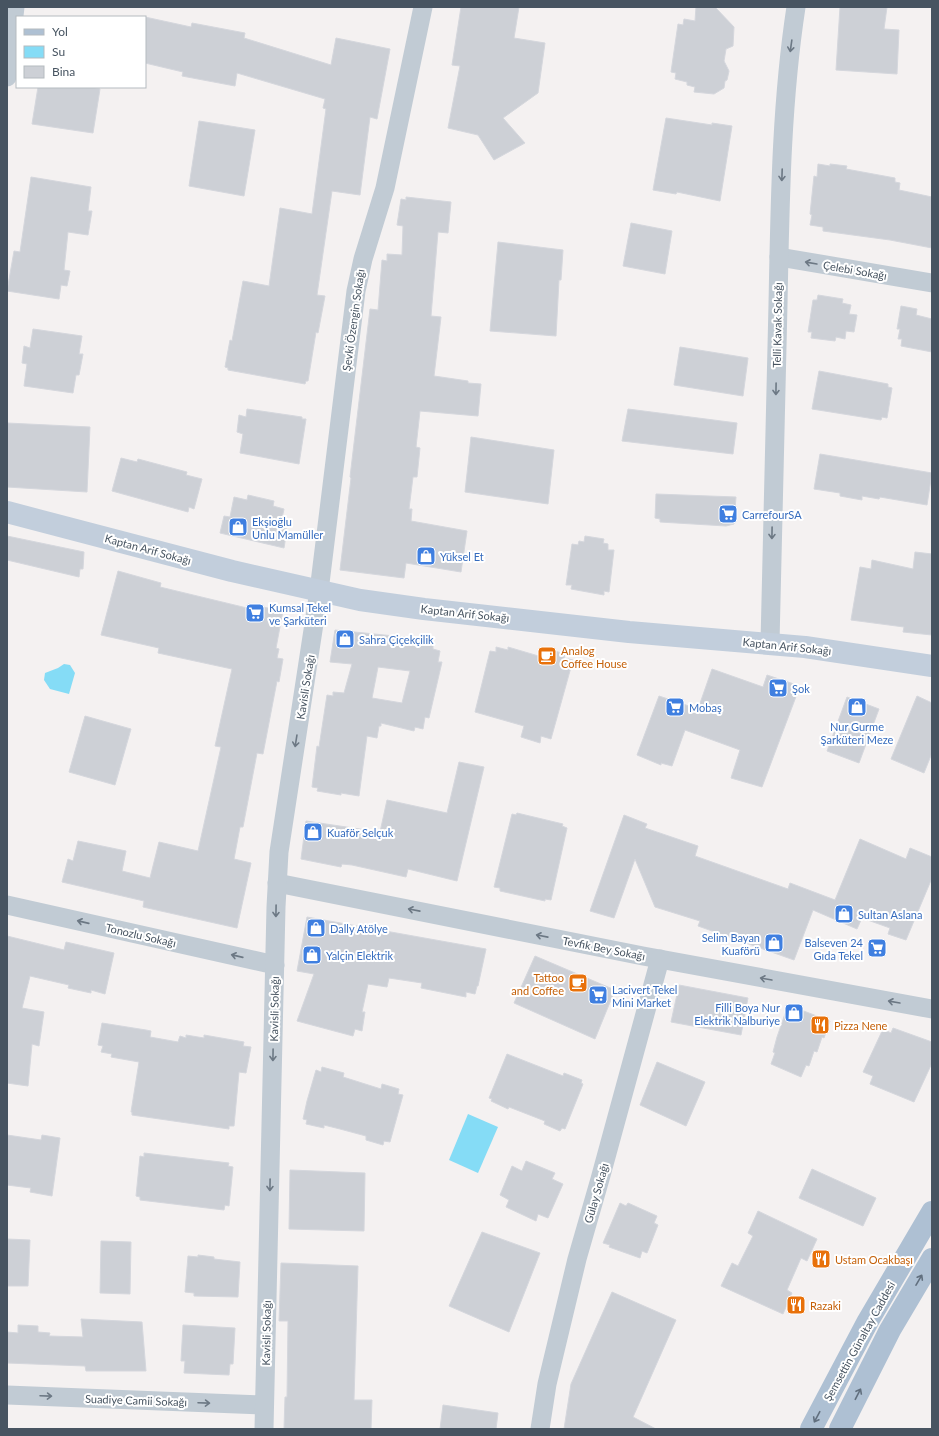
<svg xmlns="http://www.w3.org/2000/svg" width="939" height="1436" viewBox="0 0 939 1436" font-family="Lato,sans-serif">
<style>
.water{fill:#85dcf6}
.building{fill:#cdd0d6;stroke:#d5d7dd;fill-rule:evenodd}
.lines{fill:none;stroke-linecap:round;stroke-linejoin:round}
.street{stroke:#c1cbd4;stroke-width:19}
.secondary{stroke:#c2cedc;stroke-width:22}
.primary{stroke:#aec0d3;stroke-width:22}
.oneway{stroke:#6c7884}
.oneway2{stroke:#616f7e}
.labels{text-anchor:middle;dominant-baseline:central;stroke-width:4;stroke-linejoin:round;paint-order:stroke}
.street-label{font-size:11px;fill:#475461;stroke:#fff}
.shop-label{font-size:11px;fill:#366cbe;stroke:#fff;text-anchor:start}
.food-label{font-size:11px;fill:#c56008;stroke:#fff;text-anchor:start}
</style>
<rect width="100%" height="100%" fill="#f4f1f1"/>
<g class="water">
<polygon points="64,664 70,665 75,673 69,694 50,689 44,680 45,673 58,668"/>
<polygon points="468,1114 498,1127 478,1173 449,1160"/>
</g>
<g class="building">
<polygon points="461,7 519,7 514,38 545,43 538,93 503,118 525,143 494,160 478,135 448,128 460,66 452,65"/>
<polygon points="696,7 715,7 734,27 733,46 726,49 724,61 729,71 727,80 725,81 724,88 714,94 694,92 695,87 687,85 687,82 675,79 676,73 671,72 678,24 683,25 684,19 695,21"/>
<polygon points="840,7 887,7 884,29 899,30 897,74 836,70"/>
<polygon points="145,17 191,27 192,23 245,33 244,38 331,65 336,38 390,49 377,119 370,117 360,195 332,191 317,295 325,296 318,333 316,332 308,381 306,381 305,384 228,370 228,368 225,367 230,340 232,341 243,281 269,286 280,208 312,214 326,109 323,108 325,99 237,73 235,86 182,76 183,72 145,63"/>
<polygon points="38,87 92,87 100,89 93,133 32,124"/>
<polygon points="666,118 712,125 712,123 732,126 720,201 677,192 676,194 653,190"/>
<polygon points="199,121 255,130 244,196 189,186"/>
<polygon points="818,164 830,166 830,164 847,166 846,169 895,178 895,182 900,183 899,190 932,197 932,248 890,240 823,231 823,227 810,225 812,215 810,214 814,176 817,177"/>
<polygon points="31,177 91,187 88,211 92,211 88,235 68,232 64,270 70,271 67,286 61,285 59,299 7,291 14,251 20,252"/>
<polygon points="406,197 451,202 448,233 438,232 431,316 441,317 434,376 468,381 468,383 481,384 478,416 420,411 416,447 420,448 417,477 413,477 409,509 412,509 411,521 467,531 461,572 406,563 404,578 340,570 351,478 350,477 370,309 378,310 382,260 387,261 387,254 402,255 403,226 397,225 401,199 406,200"/>
<polygon points="631,223 672,231 665,274 623,266"/>
<polygon points="498,242 563,250 561,280 559,280 556,336 490,331"/>
<polygon points="818,295 843,299 842,303 851,305 849,314 857,315 854,332 846,331 845,339 836,337 835,341 811,338 812,332 808,332 813,300 817,300"/>
<polygon points="901,306 917,309 916,315 932,319 932,352 901,346 902,339 898,339 900,329 897,329"/>
<polygon points="33,329 82,336 79,354 83,354 79,375 76,375 73,393 24,386 27,364 22,363 24,346 30,348"/>
<polygon points="680,347 748,358 743,396 674,385"/>
<polygon points="819,371 888,384 888,387 892,388 887,418 882,417 881,420 812,409"/>
<polygon points="247,409 302,417 302,419 306,419 299,464 240,453 243,434 237,432 239,415 246,417"/>
<polygon points="628,409 737,423 733,454 622,441"/>
<polygon points="7,423 90,427 87,492 7,487"/>
<polygon points="471,437 554,450 548,504 465,492"/>
<polygon points="820,454 932,473 927,505 880,497 879,499 862,496 862,500 840,496 840,493 814,489"/>
<polygon points="121,458 137,462 138,459 187,472 186,475 202,479 194,509 189,507 188,512 112,491"/>
<polygon points="656,494 736,497 734,524 726,526 660,522 660,519 655,518"/>
<polygon points="248,495 274,501 273,506 284,509 280,528 287,529 284,548 220,533 224,516 230,517 234,497 247,500"/>
<polygon points="7,536 84,552 83,569 80,569 79,577 7,560"/>
<polygon points="585,536 604,539 603,543 608,544 608,550 614,550 609,592 604,591 604,595 571,589 572,585 566,585 572,544 578,545 579,541 584,542"/>
<polygon points="915,552 932,554 932,635 903,632 904,627 851,620 860,567 871,569 872,560 913,569"/>
<polygon points="118,571 161,583 160,587 247,608 248,604 283,611 276,648 279,649 277,658 283,659 279,682 277,681 263,754 257,753 243,827 240,827 234,859 251,863 237,928 143,907 144,901 62,882 68,859 73,861 78,841 126,851 122,871 150,878 159,842 198,851 221,747 215,746 232,669 158,653 159,648 101,635"/>
<path d="M 335,630 L 404,637 L 433,645 L 433,649 L 440,651 L 438,662 L 442,662 L 429,718 L 425,717 L 423,729 L 415,727 L 414,731 L 381,723 L 381,726 L 379,726 L 377,738 L 367,736 L 359,796 L 341,793 L 341,795 L 317,791 L 318,788 L 312,787 L 317,746 L 319,747 L 327,695 L 333,696 L 333,692 L 344,693 L 352,664 L 330,662 ZM 378,667 L 410,671 L 402,703 L 372,698 Z"/>
<polygon points="496,647 508,650 508,647 542,657 545,648 565,654 564,658 573,660 551,739 541,736 540,743 521,737 524,726 475,712 490,651 496,652"/>
<polygon points="712,669 763,687 767,675 800,686 762,787 731,778 740,750 685,730 672,766 661,763 661,765 637,755 659,696 698,709"/>
<polygon points="917,696 932,703 932,753 924,773 891,759"/>
<polygon points="847,697 879,709 859,763 827,751"/>
<polygon points="85,716 131,729 115,785 69,772"/>
<polygon points="459,762 484,767 457,881 408,869 406,877 352,865 342,864 341,867 301,859 306,821 380,832 387,800 447,813"/>
<polygon points="517,813 563,824 562,826 567,828 551,900 545,899 545,901 500,891 500,888 494,887 512,814 516,815"/>
<polygon points="624,815 647,824 645,828 698,846 695,856 788,889 790,883 835,900 860,839 906,859 910,848 932,857 932,878 906,940 888,934 890,928 862,918 857,929 813,910 794,960 698,926 700,921 655,907 635,859 614,918 590,911"/>
<polygon points="307,917 486,949 478,986 477,986 475,994 466,992 466,997 421,988 422,983 389,978 387,987 368,984 362,1012 365,1012 362,1031 355,1029 353,1036 297,1021 314,974 297,971"/>
<polygon points="7,936 64,950 66,942 114,953 105,994 91,990 91,993 68,988 69,985 30,976 22,1008 44,1012 39,1046 32,1044 28,1086 7,1083"/>
<polygon points="535,956 615,990 595,1039 514,1003"/>
<polygon points="679,985 748,998 741,1035 671,1022"/>
<polygon points="788,1005 830,1021 824,1038 822,1037 817,1052 814,1051 809,1066 806,1065 801,1077 771,1064 775,1053 773,1052 777,1037"/>
<polygon points="102,1023 146,1030 151,1031 150,1037 178,1042 180,1036 186,1038 186,1035 204,1038 204,1035 244,1042 243,1046 251,1047 246,1073 239,1072 234,1126 229,1126 229,1129 132,1115 132,1112 131,1112 139,1062 111,1057 112,1054 101,1052 103,1046 98,1045"/>
<polygon points="893,1028 932,1042 932,1063 914,1102 870,1084 873,1076 863,1072 883,1029 891,1033"/>
<polygon points="507,1054 553,1072 563,1076 564,1073 582,1080 581,1083 583,1084 565,1129 562,1128 560,1131 544,1124 545,1121 509,1107 508,1109 491,1101 492,1099 489,1098"/>
<polygon points="657,1062 705,1082 686,1126 640,1105"/>
<polygon points="322,1067 344,1073 343,1077 381,1089 382,1084 399,1089 398,1094 403,1095 390,1142 384,1141 383,1145 366,1140 366,1136 340,1129 324,1125 324,1128 306,1124 307,1120 303,1119 307,1101 316,1070 321,1072"/>
<polygon points="7,1135 41,1140 42,1135 60,1138 52,1196 30,1192 31,1188 7,1185"/>
<polygon points="144,1153 229,1163 228,1166 233,1167 229,1206 225,1205 224,1210 140,1200 140,1197 136,1196 140,1156 144,1157"/>
<polygon points="526,1161 555,1173 552,1179 563,1184 548,1218 538,1214 536,1221 506,1207 509,1200 500,1195 512,1166 522,1171"/>
<polygon points="812,1169 876,1198 863,1226 799,1198"/>
<polygon points="290,1170 365,1173 364,1231 289,1229"/>
<polygon points="620,1203 626,1206 628,1203 657,1216 654,1223 658,1225 651,1243 647,1253 642,1251 640,1258 609,1247 610,1245 603,1243"/>
<polygon points="758,1211 817,1239 807,1261 801,1258 787,1290 792,1293 783,1314 721,1286 732,1263 738,1266 753,1236 748,1233"/>
<polygon points="482,1232 540,1253 509,1332 449,1306"/>
<polygon points="7,1239 30,1240 28,1286 7,1286"/>
<polygon points="101,1241 131,1242 130,1294 100,1293"/>
<polygon points="198,1255 214,1257 214,1259 240,1262 238,1297 194,1296 194,1293 185,1292 188,1256 198,1257"/>
<polygon points="281,1263 358,1266 354,1400 372,1400 371,1429 284,1429 285,1397 287,1397 288,1321 279,1321"/>
<polygon points="612,1292 676,1320 633,1417 656,1429 564,1429 571,1384"/>
<polygon points="81,1319 142,1322 146,1371 86,1371 85,1366 7,1363 7,1332 18,1333 18,1325 38,1326 38,1332 50,1333 49,1336 83,1337"/>
<polygon points="183,1325 235,1328 233,1364 230,1364 229,1375 184,1373 185,1361 181,1361"/>
<polygon points="443,1405 498,1413 496,1429 440,1429"/>
</g>
<g class="lines">
<g class="street">
<polyline points="7,77 15,7"/>
<polyline points="779,257 932,283"/>
<path d="M 770,643 C 772,530 775,417 778,304 C 780,205 781,105 796,7"/>
<polyline points="277,883 643,956 932,1009"/>
<polyline points="7,905 275,965"/>
<polyline points="7,1395 264,1405"/>
<polyline points="264,1429 276,907 279,852 319,591 356,291 363,259 385,188 423,7"/>
<polyline points="540,1429 547,1384 577,1259 600,1179 660,959"/>
</g>
<polyline class="secondary" points="7,512 232,571 360,600 424,609 629,632 805,647 932,666"/>
<g class="primary">
<polyline points="811,1429 868,1321 932,1212"/>
<polyline points="840,1429 890,1330 932,1259"/>
</g>
</g>
<defs><path id="oneway-shaft" d="M-6 0H5M1.5-3L5.5 0L1.5 3" fill="none" stroke-width="1.6" stroke-linecap="round" stroke-linejoin="round"/></defs>
<g class="oneway">
<use href="#oneway-shaft" transform="translate(791 46) rotate(98)"/>
<use href="#oneway-shaft" transform="translate(782 175) rotate(92)"/>
<use href="#oneway-shaft" transform="translate(811 263) rotate(-170)"/>
<use href="#oneway-shaft" transform="translate(776 389) rotate(91)"/>
<use href="#oneway-shaft" transform="translate(772 533) rotate(91)"/>
<use href="#oneway-shaft" transform="translate(296 741) rotate(99)"/>
<use href="#oneway-shaft" transform="translate(414 910) rotate(-169)"/>
<use href="#oneway-shaft" transform="translate(276 911) rotate(91)"/>
<use href="#oneway-shaft" transform="translate(83 922) rotate(-167)"/>
<use href="#oneway-shaft" transform="translate(542 936) rotate(-169)"/>
<use href="#oneway-shaft" transform="translate(237 956) rotate(-167)"/>
<use href="#oneway-shaft" transform="translate(766 979) rotate(-170)"/>
<use href="#oneway-shaft" transform="translate(894 1002) rotate(-170)"/>
<use href="#oneway-shaft" transform="translate(273 1055) rotate(91)"/>
<use href="#oneway-shaft" transform="translate(270 1185) rotate(91)"/>
<use href="#oneway-shaft" transform="translate(46 1396) rotate(2)"/>
<use href="#oneway-shaft" transform="translate(204 1403) rotate(2)"/>
</g>
<g class="oneway2">
<use href="#oneway-shaft" transform="translate(919 1280) rotate(-60)"/>
<use href="#oneway-shaft" transform="translate(858 1394) rotate(-63)"/>
<use href="#oneway-shaft" transform="translate(817 1417) rotate(118)"/>
</g>
<defs>
<symbol id="supermarket-square" viewBox="-11 -11 22 22"><rect x="-9" y="-9" width="18" height="18" rx="4" fill="#3f7fe0" stroke="#fff"/><path d="M-6-5.5h2.5l.6 2H6L4.5 2H-2.5L-4.4-4H-6ZM-1.5 3.2a1.3 1.3 0 1 0 .1 0ZM3 3.2a1.3 1.3 0 1 0 .1 0Z" fill="#fff"/></symbol>
<symbol id="shop-square" viewBox="-11 -11 22 22"><rect x="-9" y="-9" width="18" height="18" rx="4" fill="#3f7fe0" stroke="#fff"/><path d="M-5-2.5h2.3a2.7 3.5 0 0 1 5.4 0H5L5.5 6h-11ZM-1.5-2.5h3a1.5 2.3 0 0 0-3 0Z" fill="#fff"/></symbol>
<symbol id="cafe-square" viewBox="-11 -11 22 22"><rect x="-9" y="-9" width="18" height="18" rx="4" fill="#e8710a" stroke="#fff"/><path d="M-5.5-4.5H6V0H3Q3 3.5 0 3.5H-2.5Q-5.5 3.5-5.5 0ZM3-3.2v2h1.7v-2ZM-6 4.5H4V6H-6Z" fill="#fff"/></symbol>
<symbol id="restaurant-square" viewBox="-11 -11 22 22"><rect x="-9" y="-9" width="18" height="18" rx="4" fill="#e8710a" stroke="#fff"/><path d="M-5-6h1v4h1v-4h1v4h1v-4h1v5L-1.5 .5V6h-2V.5L-5-1ZM5-6V6H3V1.5H1.5Q1.5-4 5-6Z" fill="#fff"/></symbol>
</defs>
<g fill-rule="evenodd">
<use href="#supermarket-square" x="717" y="503" width="22" height="22"/>
<use href="#shop-square" x="227" y="516" width="22" height="22"/>
<use href="#shop-square" x="415" y="545" width="22" height="22"/>
<use href="#supermarket-square" x="244" y="602" width="22" height="22"/>
<use href="#shop-square" x="334" y="628" width="22" height="22"/>
<use href="#cafe-square" x="536" y="645" width="22" height="22"/>
<use href="#supermarket-square" x="767" y="677" width="22" height="22"/>
<use href="#supermarket-square" x="664" y="696" width="22" height="22"/>
<use href="#shop-square" x="846" y="696" width="22" height="22"/>
<use href="#shop-square" x="302" y="821" width="22" height="22"/>
<use href="#shop-square" x="833" y="903" width="22" height="22"/>
<use href="#shop-square" x="305" y="917" width="22" height="22"/>
<use href="#shop-square" x="763" y="932" width="22" height="22"/>
<use href="#supermarket-square" x="866" y="937" width="22" height="22"/>
<use href="#shop-square" x="301" y="944" width="22" height="22"/>
<use href="#cafe-square" x="567" y="972" width="22" height="22"/>
<use href="#supermarket-square" x="587" y="984" width="22" height="22"/>
<use href="#shop-square" x="783" y="1002" width="22" height="22"/>
<use href="#restaurant-square" x="809" y="1014" width="22" height="22"/>
<use href="#restaurant-square" x="810" y="1248" width="22" height="22"/>
<use href="#restaurant-square" x="785" y="1294" width="22" height="22"/>
</g>
<g class="labels">
<g class="street-label">
<text transform="translate(855 270) rotate(10)">Çelebi Sokağı</text>
<text transform="translate(353 320) rotate(-82)">Şevki Özengin Sokağı</text>
<text transform="translate(777 325) rotate(-89)">Telli Kavak Sokağı</text>
<text transform="translate(148 549) rotate(15)">Kaptan Arif Sokağı</text>
<text transform="translate(465 613) rotate(6)">Kaptan Arif Sokağı</text>
<text transform="translate(787 646) rotate(6)">Kaptan Arif Sokağı</text>
<text transform="translate(305 687) rotate(-81)">Kavisli Sokağı</text>
<text transform="translate(141 935) rotate(13)">Tonozlu Sokağı</text>
<text transform="translate(604 948) rotate(11)">Tevfik Bey Sokağı</text>
<text transform="translate(274 1009) rotate(-89)">Kavisli Sokağı</text>
<text transform="translate(596 1193) rotate(-74)">Gülay Sokağı</text>
<text transform="translate(266 1333) rotate(-89)">Kavisli Sokağı</text>
<text transform="translate(859 1341) rotate(-61)">Şemsettin Günaltay Caddesi</text>
<text transform="translate(136 1400) rotate(2)">Suadiye Camii Sokağı</text>
</g>
<g class="shop-label">
<text x="742" y="514">CarrefourSA</text>
<text x="252" y="521">Ekşioğlu<tspan x="252" dy="13">Unlu Mamüller</tspan></text>
<text x="440" y="556">Yüksel Et</text>
<text x="269" y="607">Kumsal Tekel<tspan x="269" dy="13">ve Şarküteri</tspan></text>
<text x="359" y="639">Sahra Çiçekçilik</text>
<text x="792" y="688">Şok</text>
<text x="689" y="707">Mobaş</text>
<text x="857" y="726" text-anchor="middle">Nur Gurme<tspan x="857" dy="13">Şarküteri Meze</tspan></text>
<text x="327" y="832">Kuaför Selçuk</text>
<text x="858" y="914">Sultan Aslana</text>
<text x="330" y="928">Dally Atölye</text>
<text x="760" y="937" text-anchor="end">Selim Bayan<tspan x="760" dy="13">Kuaförü</tspan></text>
<text x="863" y="942" text-anchor="end">Balseven 24<tspan x="863" dy="13">Gıda Tekel</tspan></text>
<text x="326" y="955">Yalçin Elektrik</text>
<text x="612" y="989">Lacivert Tekel<tspan x="612" dy="13">Mini Market</tspan></text>
<text x="780" y="1007" text-anchor="end">Filli Boya Nur<tspan x="780" dy="13">Elektrik Nalburiye</tspan></text>
</g>
<g class="food-label">
<text x="561" y="650">Analog<tspan x="561" dy="13">Coffee House</tspan></text>
<text x="564" y="977" text-anchor="end">Tattoo<tspan x="564" dy="13">and Coffee</tspan></text>
<text x="834" y="1025">Pizza Nene</text>
<text x="835" y="1259">Ustam Ocakbaşı</text>
<text x="810" y="1305">Razaki</text>
</g>
</g>
<rect width="939" height="1436" fill="none" stroke="#475461" stroke-width="16"/>
<rect x="16" y="16" width="130" height="72" fill="#ffffff" stroke="#b5bbc0"/>
<rect x="24" y="29" width="20" height="6" fill="#aec0d3" stroke="#b5bbc0"/>
<text x="52" y="36" font-size="12" fill="#475461">Yol</text>
<rect x="24" y="46" width="20" height="12" fill="#85dcf6" stroke="#b5bbc0"/>
<text x="52" y="56" font-size="12" fill="#475461">Su</text>
<rect x="24" y="66" width="20" height="12" fill="#cdd0d6" stroke="#b5bbc0"/>
<text x="52" y="76" font-size="12" fill="#475461">Bina</text>
</svg>
